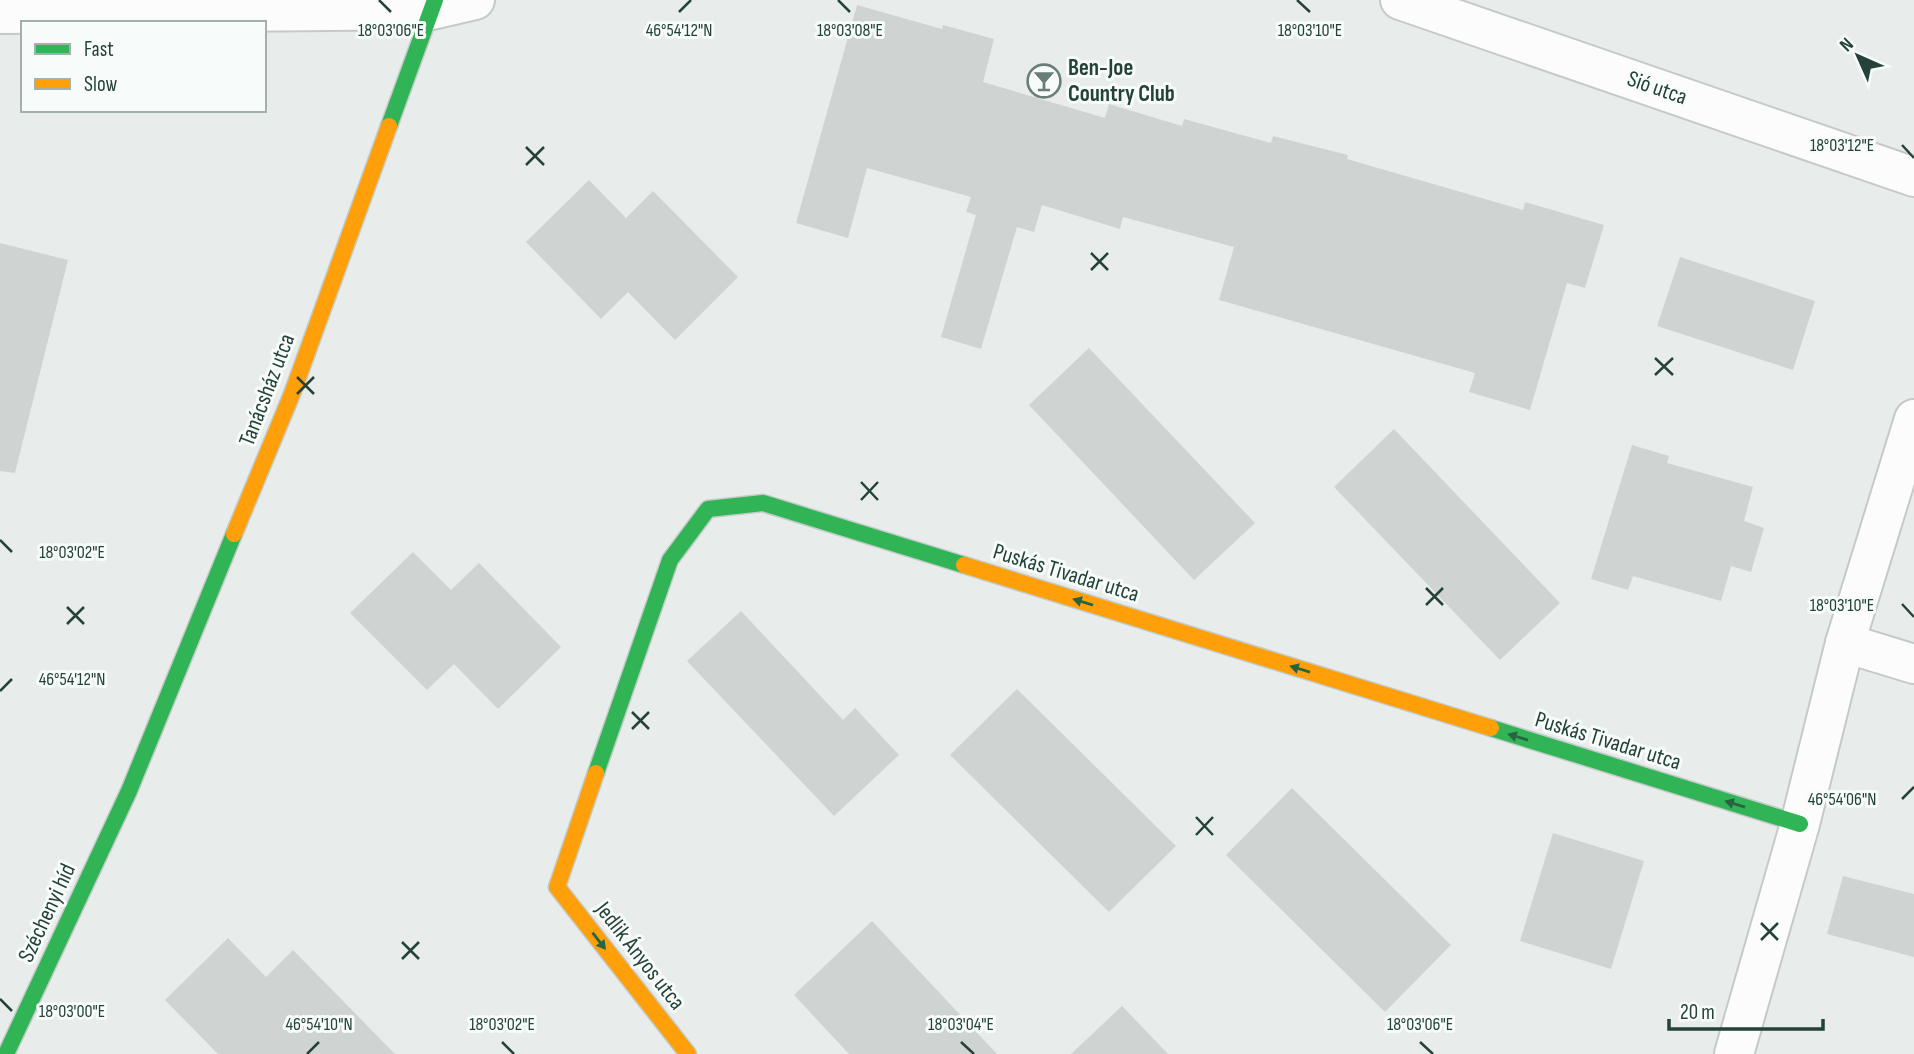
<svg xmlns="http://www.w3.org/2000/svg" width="1914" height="1054" viewBox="0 0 1914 1054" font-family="'Sofia Sans Condensed',sans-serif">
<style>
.building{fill:#cfd4d2}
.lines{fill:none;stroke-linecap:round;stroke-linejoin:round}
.street-casing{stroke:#c5cac8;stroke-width:42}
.fast-casing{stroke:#c3cbc8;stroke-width:19}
.slow-casing{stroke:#c3cbc8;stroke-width:19}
.street{stroke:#fcfcfc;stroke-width:38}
.fast{stroke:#30b455;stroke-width:16}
.slow{stroke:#ff9f0a;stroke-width:16}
.oneway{fill:#286442}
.ticks{fill:none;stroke:#24423a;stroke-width:2.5}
.labels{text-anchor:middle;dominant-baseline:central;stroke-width:6;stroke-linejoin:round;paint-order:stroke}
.poi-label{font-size:23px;font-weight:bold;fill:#24423a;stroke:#f7fbf9;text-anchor:start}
.street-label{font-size:23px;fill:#24423a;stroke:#f7fbf9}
.ticks-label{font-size:18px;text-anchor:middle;fill:#24423a;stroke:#f7fbf9;stroke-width:6;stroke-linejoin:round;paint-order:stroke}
</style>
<rect width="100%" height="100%" fill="#e8edeb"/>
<g class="building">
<polygon points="857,5 942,29 943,25 994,39 983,82 1105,118 1109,104 1182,126 1184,119 1271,143 1273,136 1348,155 1347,159 1523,210 1525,202 1604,225 1585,288 1567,283 1530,410 1469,392 1475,373 1219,300 1234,247 1123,217 1120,229 1042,205 1034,232 1017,227 981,349 941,337 976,215 966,212 971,197 867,168 848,238 796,223"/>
<polygon points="589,180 626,218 653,191 738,277 675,340 628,292 601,319 526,242"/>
<polygon points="0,243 68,260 15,473 0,471"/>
<polygon points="1680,257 1815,301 1793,370 1657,326"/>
<polygon points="1089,348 1255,523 1194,580 1029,405"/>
<polygon points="1394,429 1560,603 1500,660 1334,487"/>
<polygon points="1632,445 1669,456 1667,463 1753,487 1744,521 1764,528 1751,572 1731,566 1721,601 1633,576 1628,590 1591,579"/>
<polygon points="413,552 451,590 479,563 561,647 498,709 454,664 427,690 350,613"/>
<polygon points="741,611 843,720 855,708 899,755 834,816 687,661"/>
<polygon points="1017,689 1176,846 1109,912 950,755"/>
<polygon points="1292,788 1451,945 1385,1012 1226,855"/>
<polygon points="1553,833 1644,861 1611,969 1520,941"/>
<polygon points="1843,876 1914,894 1914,957 1827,934"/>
<polygon points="872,921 997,1054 849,1054 794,995"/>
<polygon points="228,938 266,977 293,950 395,1054 218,1054 165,1000"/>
<polygon points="1122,1006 1168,1054 1071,1054"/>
</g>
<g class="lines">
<defs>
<g id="street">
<polyline points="1400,0 1914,177"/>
<polyline points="0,14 432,10 475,0"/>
<polyline points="1845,643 1914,664"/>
<polyline points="1734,1054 1800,824 1845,643 1914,419"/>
</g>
<g id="fast">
<polyline points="389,126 435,0"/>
<polyline points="1491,728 1800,824"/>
<polyline points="596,773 670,560 708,509 763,503 964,565"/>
<polyline points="6,1054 129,791 234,534"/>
</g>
<g id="slow">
<polyline points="234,534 292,394 389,126"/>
<polyline points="964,565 1491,728"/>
<polyline points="596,773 557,887 688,1054"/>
</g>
</defs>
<use href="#street" class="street-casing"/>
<use href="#fast" class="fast-casing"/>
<use href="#slow" class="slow-casing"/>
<use href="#street" class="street"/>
<use href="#fast" class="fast"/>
<use href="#slow" class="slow"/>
</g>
<defs><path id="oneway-solid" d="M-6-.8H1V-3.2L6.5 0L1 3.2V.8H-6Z" transform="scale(1.75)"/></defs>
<g class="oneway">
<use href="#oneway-solid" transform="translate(1083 602) rotate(-163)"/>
<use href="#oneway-solid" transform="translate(1300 669) rotate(-163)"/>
<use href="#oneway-solid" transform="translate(1518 737) rotate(-163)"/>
<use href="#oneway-solid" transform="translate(1735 804) rotate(-163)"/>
<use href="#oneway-solid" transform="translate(599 941) rotate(52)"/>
</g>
<path class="ticks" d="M 379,0 L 391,12M 838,0 L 850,12M 1297,0 L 1310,12M 679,12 L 691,0M 1902,145 L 1914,158M 526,147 L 544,165M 526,165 L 544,147M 1091,253 L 1108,270M 1091,270 L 1108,253M 1655,358 L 1673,375M 1655,375 L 1673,358M 297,377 L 314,394M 297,394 L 314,377M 861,482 L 878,500M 861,500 L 878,482M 0,540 L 12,552M 1426,588 L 1443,605M 1902,604 L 1914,617M 1426,605 L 1443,588M 67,607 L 84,624M 67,624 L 84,607M 0,691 L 12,679M 632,712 L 649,729M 632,729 L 649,712M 1902,799 L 1914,787M 1196,817 L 1213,835M 1196,835 L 1213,817M 1761,923 L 1778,940M 1761,940 L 1778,923M 402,942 L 419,959M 402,959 L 419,942M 0,999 L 12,1011M 502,1042 L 514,1054M 961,1042 L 974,1054M 1420,1042 L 1433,1054M 307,1054 L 319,1042"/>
<defs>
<symbol id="bar-ring" viewBox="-11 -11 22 22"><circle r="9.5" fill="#f7fbf9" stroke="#697e78" stroke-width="1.5"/><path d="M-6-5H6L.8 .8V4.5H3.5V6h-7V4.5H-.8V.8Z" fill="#697e78"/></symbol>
</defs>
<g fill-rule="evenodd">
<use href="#bar-ring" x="1025" y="62" width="38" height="38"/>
</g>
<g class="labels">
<g class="poi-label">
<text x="1068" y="68">Ben-Joe<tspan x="1068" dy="26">Country Club</tspan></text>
</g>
<g class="street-label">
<text transform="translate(1657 88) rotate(19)">Sió utca</text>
<text transform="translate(267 390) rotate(-69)">Tanácsház utca</text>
<text transform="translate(1066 573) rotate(17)">Puskás Tivadar utca</text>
<text transform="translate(1608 741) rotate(17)">Puskás Tivadar utca</text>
<text transform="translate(47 913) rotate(-65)">Széchenyi híd</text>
<text transform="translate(640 956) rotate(52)">Jedlik Ányos utca</text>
</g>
</g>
<g class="ticks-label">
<text x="391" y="36">18°03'06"E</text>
<text x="679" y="36">46°54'12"N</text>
<text x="850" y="36">18°03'08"E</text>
<text x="1310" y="36">18°03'10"E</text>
<text x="1842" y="151">18°03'12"E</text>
<text x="72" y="558">18°03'02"E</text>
<text x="1842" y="611">18°03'10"E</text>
<text x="72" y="685">46°54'12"N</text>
<text x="1842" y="805">46°54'06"N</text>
<text x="72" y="1017">18°03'00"E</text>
<text x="319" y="1030">46°54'10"N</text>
<text x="502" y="1030">18°03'02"E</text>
<text x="961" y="1030">18°03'04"E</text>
<text x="1420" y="1030">18°03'06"E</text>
</g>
<rect x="21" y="21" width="245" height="91" fill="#f7fbf9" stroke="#a3b1ad" stroke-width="2"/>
<rect x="35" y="44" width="35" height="10" fill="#30b455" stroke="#a3b1ad" stroke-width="2"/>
<text x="84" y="56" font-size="21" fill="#24423a">Fast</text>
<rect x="35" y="79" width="35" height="10" fill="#ff9f0a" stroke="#a3b1ad" stroke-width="2"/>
<text x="84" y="91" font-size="21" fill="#24423a">Slow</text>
<g transform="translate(1858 56) rotate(315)" stroke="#f7fbf9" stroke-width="5" paint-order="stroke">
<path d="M0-5L12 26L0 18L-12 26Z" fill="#24423a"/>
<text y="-10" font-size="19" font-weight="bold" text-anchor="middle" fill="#24423a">N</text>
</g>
<path d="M1669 1019v10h154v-10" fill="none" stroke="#24423a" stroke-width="3.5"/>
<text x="1680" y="1019" font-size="21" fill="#24423a" stroke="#f7fbf9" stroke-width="5" paint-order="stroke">20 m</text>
</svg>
